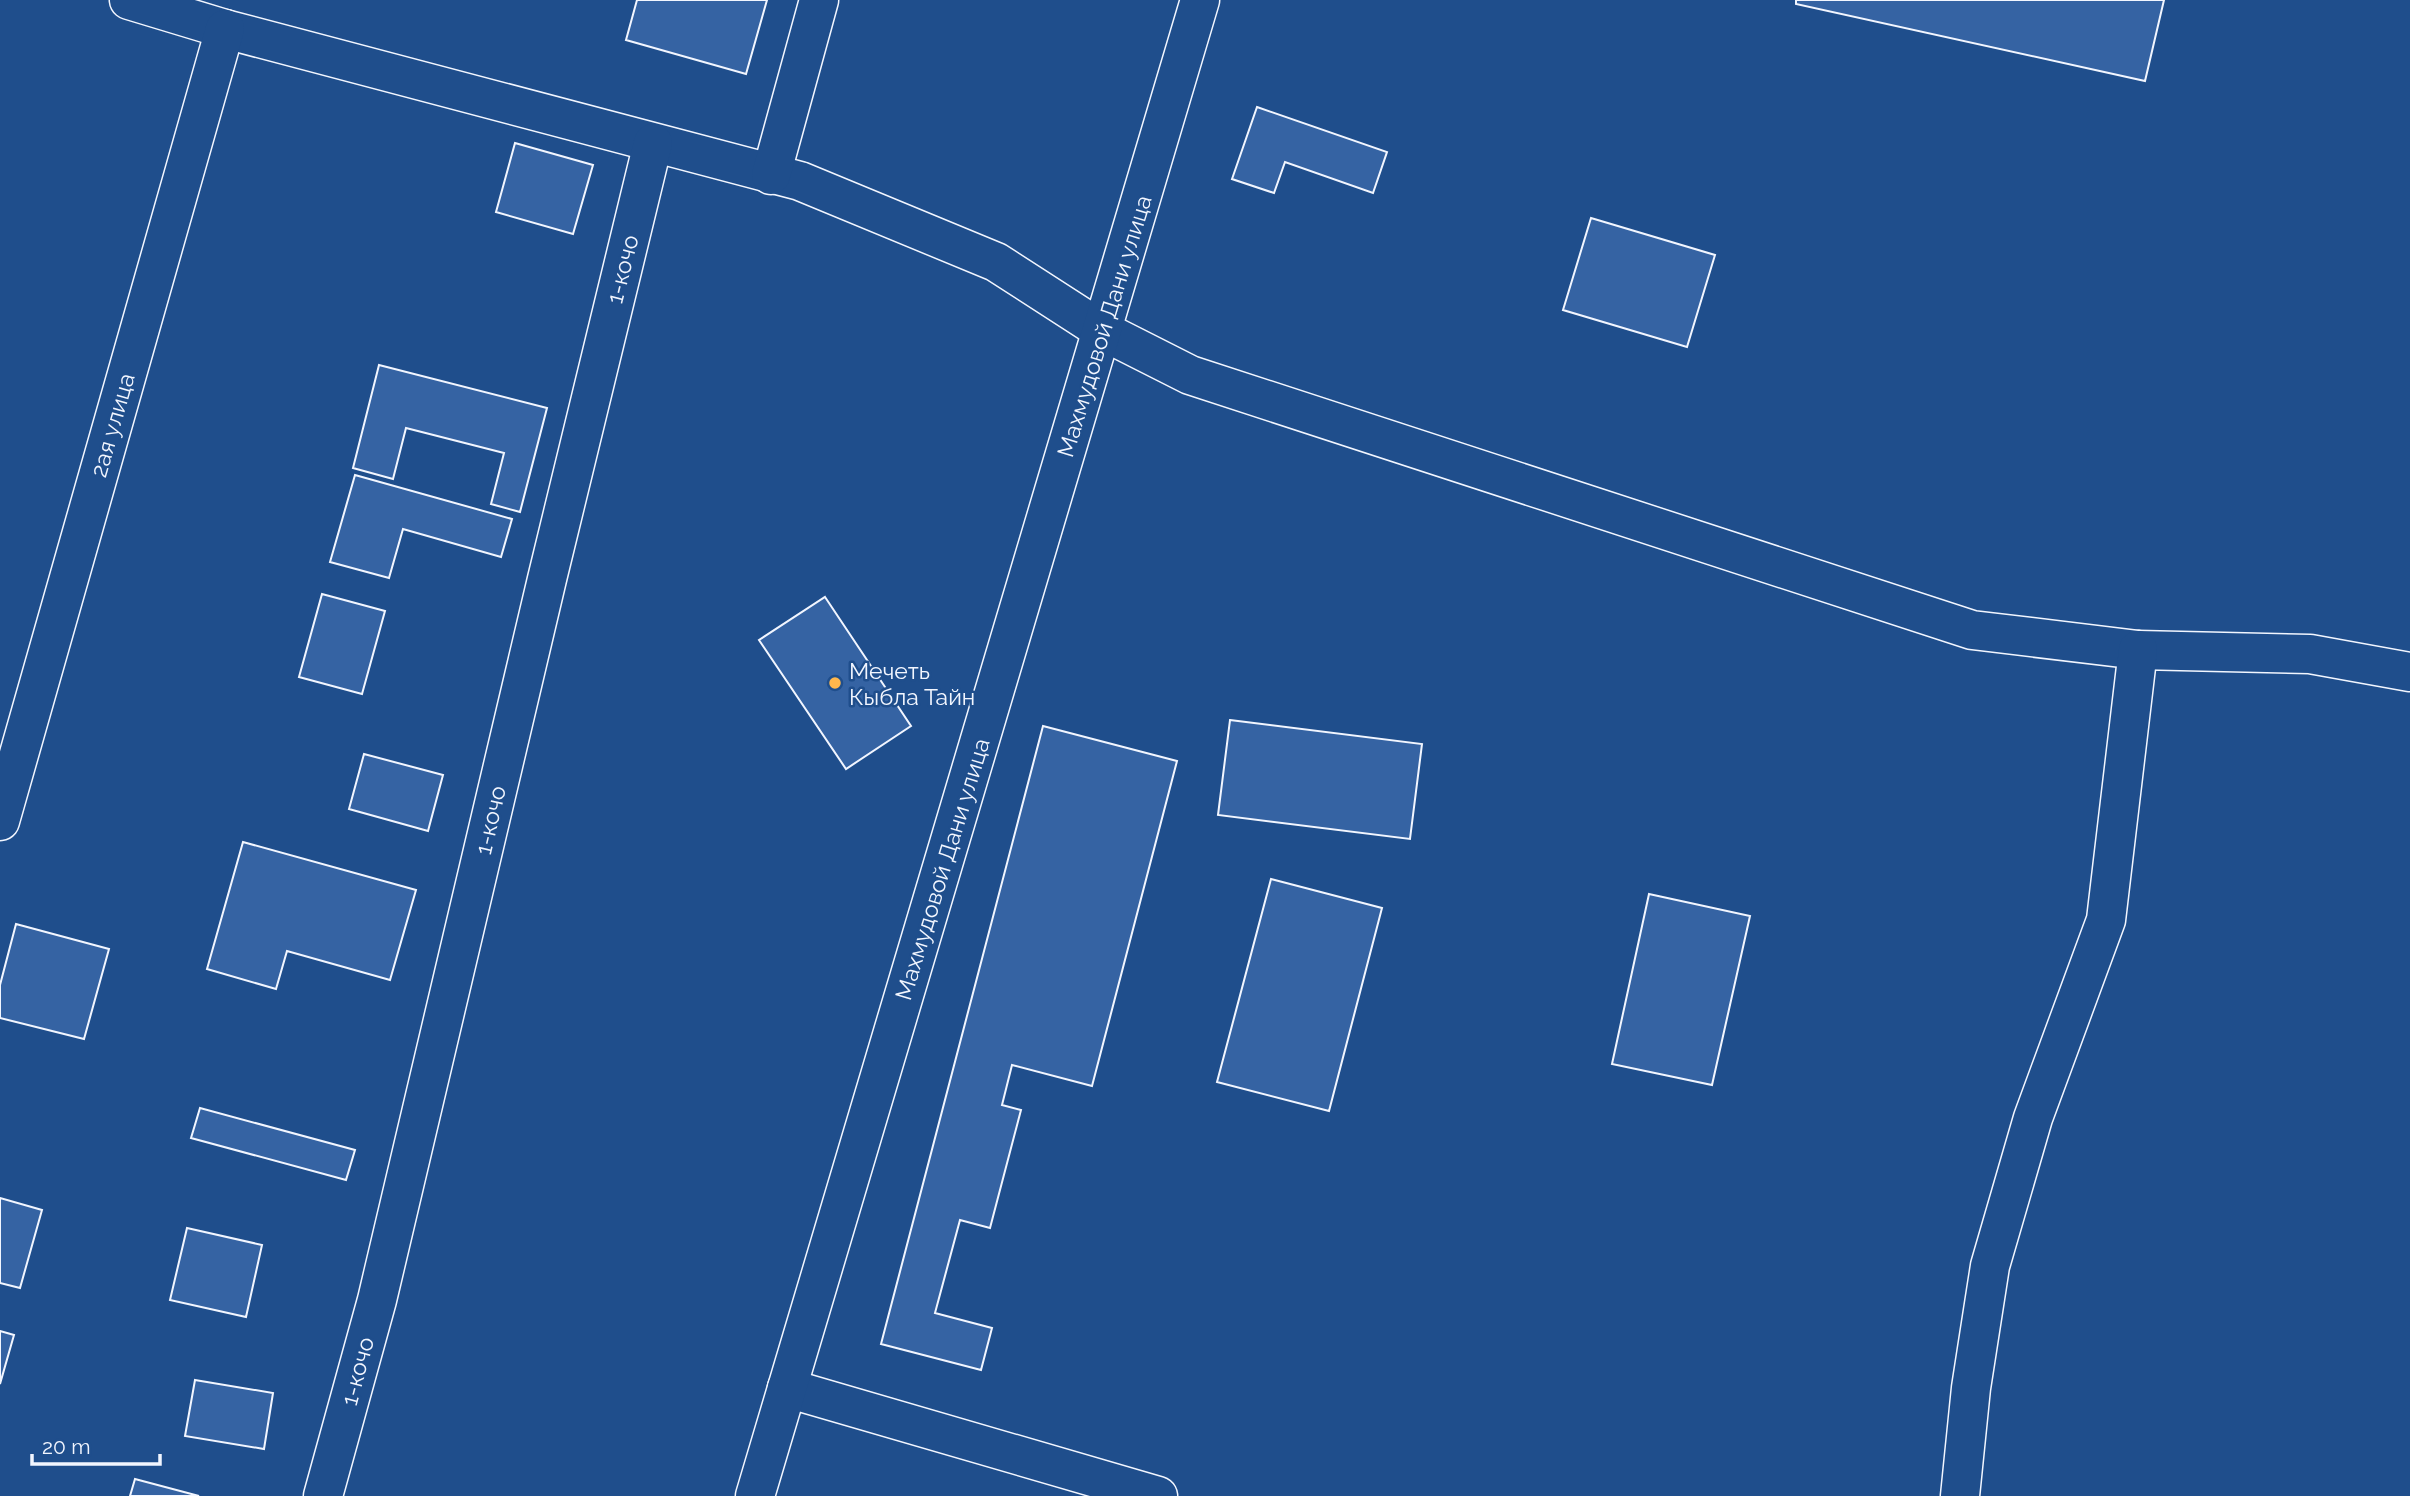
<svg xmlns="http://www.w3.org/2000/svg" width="2410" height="1496" viewBox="0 0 2410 1496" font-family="Raleway,sans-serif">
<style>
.building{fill:#3563a3;stroke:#f2f6ff;stroke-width:2}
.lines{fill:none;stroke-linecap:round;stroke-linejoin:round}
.minor-casing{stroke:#f2f6ff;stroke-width:41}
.tertiary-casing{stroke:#f2f6ff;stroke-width:41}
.minor{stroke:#1f4e8c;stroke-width:38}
.tertiary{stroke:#1f4e8c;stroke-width:38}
.poi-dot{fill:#ffb74d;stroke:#1f4e8c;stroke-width:2.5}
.labels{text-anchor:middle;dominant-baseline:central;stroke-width:5;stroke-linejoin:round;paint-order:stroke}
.street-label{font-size:23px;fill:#f2f6ff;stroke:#1f4e8c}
.poi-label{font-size:23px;fill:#f2f6ff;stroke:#1f4e8c;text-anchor:start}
</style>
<rect width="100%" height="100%" fill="#1f4e8c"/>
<g class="building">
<polygon points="637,0 767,0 746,74 626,40"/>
<polygon points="1796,0 2164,0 2145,81 1796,4"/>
<polygon points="1257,107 1387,152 1373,193 1285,162 1274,193 1232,179"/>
<polygon points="515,143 593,165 573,234 496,212"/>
<polygon points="1591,218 1715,255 1687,347 1563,310"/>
<polygon points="379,365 547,408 520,512 491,504 504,453 406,428 393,479 353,468"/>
<polygon points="355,475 512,519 501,557 403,529 389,578 330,562"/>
<polygon points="322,594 385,611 362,694 299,677"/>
<polygon points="825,597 911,726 846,769 759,640"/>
<polygon points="1230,720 1422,744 1410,839 1218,815"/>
<polygon points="1043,726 1177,761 1092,1086 1012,1065 1002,1105 1021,1110 990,1228 960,1220 935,1313 992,1328 981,1370 881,1344"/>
<polygon points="364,754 443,775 428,831 349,809"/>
<polygon points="243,842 416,890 390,980 287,951 276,989 207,969"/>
<polygon points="1271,879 1382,908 1329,1111 1217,1082"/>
<polygon points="1649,894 1750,916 1712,1085 1612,1064"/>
<polygon points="16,924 109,949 84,1039 0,1018 0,985"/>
<polygon points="200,1108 355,1150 346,1180 191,1138"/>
<polygon points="0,1198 42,1210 20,1288 0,1283"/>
<polygon points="187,1228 262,1245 246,1317 170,1300"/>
<polygon points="0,1331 14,1335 0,1384"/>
<polygon points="195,1380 273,1393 264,1449 185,1436"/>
<polygon points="135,1479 199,1496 130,1496"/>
</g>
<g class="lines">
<defs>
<g id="minor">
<polyline points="129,0 225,29 800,181 996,262 1103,331 1190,375 1972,630 2138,650 2310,654 2410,672"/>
<polyline points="771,175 819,0"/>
<polyline points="0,821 225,29"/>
<polyline points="787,1388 1158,1496"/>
<polyline points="323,1496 377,1300 547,579 653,143"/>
<polyline points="1960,1496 1971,1388 1990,1266 2033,1118 2106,920 2138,650"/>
</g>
<polyline id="tertiary" points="755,1496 1200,0"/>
</defs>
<use href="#minor" class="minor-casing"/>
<use href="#tertiary" class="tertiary-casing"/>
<use href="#minor" class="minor"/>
<use href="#tertiary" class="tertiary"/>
</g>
<circle class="poi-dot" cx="835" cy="683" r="7"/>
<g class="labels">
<g class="street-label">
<text transform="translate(622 269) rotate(-76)">1-кочо</text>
<text transform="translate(1104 326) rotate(-73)">Махмудовой Дани улица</text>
<text transform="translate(112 425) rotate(-74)">2ая улица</text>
<text transform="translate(490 820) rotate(-77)">1-кочо</text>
<text transform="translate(942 869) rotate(-73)">Махмудовой Дани улица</text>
<text transform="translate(357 1371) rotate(-75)">1-кочо</text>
</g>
<g class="poi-label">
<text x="849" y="670">Мечеть<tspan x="849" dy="26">Кыбла Тайн</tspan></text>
</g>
</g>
<path d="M32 1454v10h128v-10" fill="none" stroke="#f2f6ff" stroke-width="3.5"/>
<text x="42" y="1454" font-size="21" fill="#f2f6ff" stroke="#1f4e8c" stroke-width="5" paint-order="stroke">20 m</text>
</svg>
